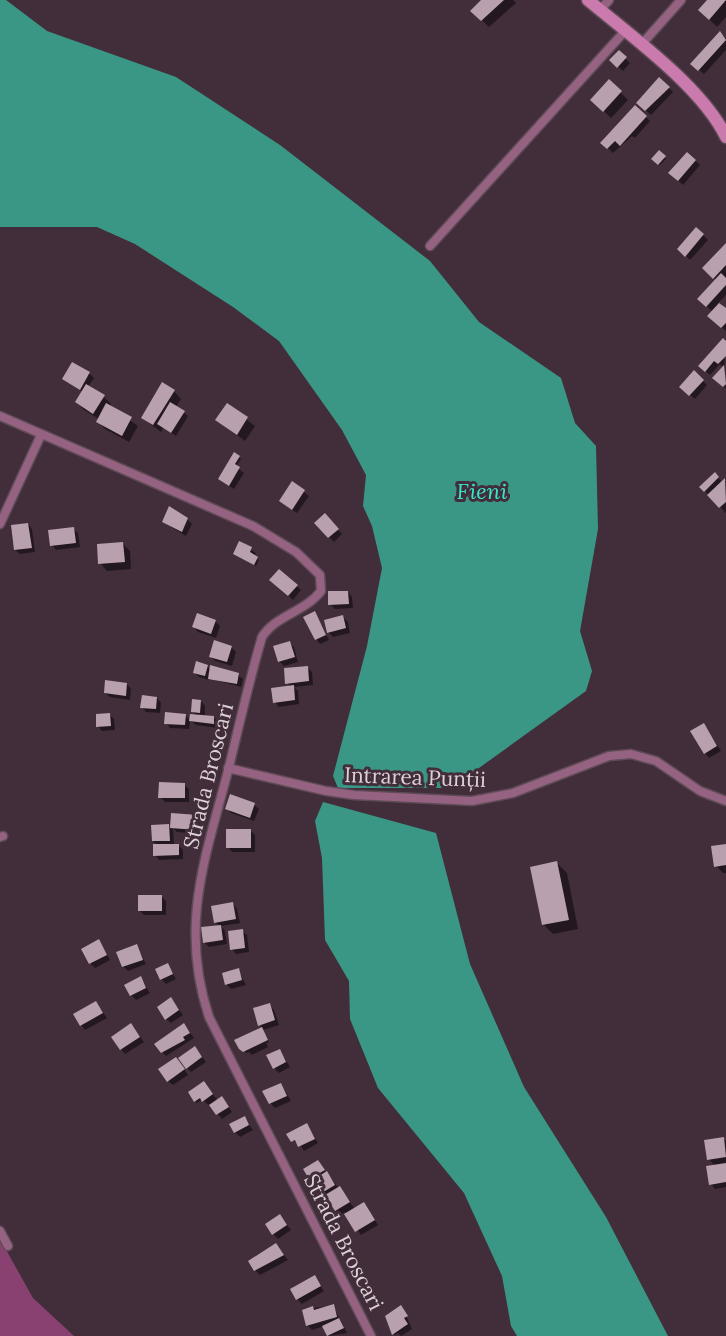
<svg xmlns="http://www.w3.org/2000/svg" width="726" height="1336" viewBox="0 0 726 1336" font-family="Lora,serif">
<style>
.forest{fill:#894171}
.water{fill:#3b9785}
.shadow{fill:#0007}
.building{fill:#b9a0af}
.lines{fill:none;stroke-linecap:round;stroke-linejoin:round}
.minor-casing{stroke:#5e4b56;stroke-width:11}
.secondary-casing{stroke:#5e4b56;stroke-width:15}
.minor{stroke:#956282;stroke-width:8}
.secondary{stroke:#ca7aad;stroke-width:12}
.labels{text-anchor:middle;dominant-baseline:central;stroke-width:6;stroke-linejoin:round;paint-order:stroke}
.street-label{font-size:21px;fill:#ddd0d7;stroke:#422e3a}
.water-label{font-size:22px;font-style:italic;fill:#34e8ca;stroke:#422e3a}
</style>
<rect width="100%" height="100%" fill="#422e3a"/>
<polygon class="forest" points="0,1239 33,1298 74,1336 0,1336"/>
<g class="water">
<polygon points="0,0 6,0 47,31 176,77 280,145 430,261 479,322 561,378 575,423 596,446 598,529 580,631 592,671 586,691 472,773 441,788 338,788 333,776 367,646 382,568 372,526 363,506 366,475 342,430 279,341 233,307 135,244 97,227 0,227"/>
<polygon points="323,802 436,833 470,964 524,1087 606,1217 668,1336 517,1336 511,1326 502,1276 464,1193 378,1088 350,1019 349,981 325,940 322,858 315,821"/>
</g>
<g class="shadow">
<polygon points="483,0 513,0 516,3 489,27 472,11"/>
<polygon points="709,0 726,0 726,17 717,27 700,10"/>
<polygon points="720,33 726,39 726,50 704,74 692,64"/>
<polygon points="619,52 630,63 623,71 611,60"/>
<polygon points="659,79 673,92 651,115 638,103"/>
<polygon points="609,81 628,100 611,118 592,100"/>
<polygon points="635,107 650,121 635,138 632,136 613,153 602,142"/>
<polygon points="659,152 666,159 660,165 653,159"/>
<polygon points="688,154 700,165 683,185 670,173"/>
<polygon points="697,229 708,240 690,260 679,249"/>
<polygon points="726,247 726,295 718,303 726,310 726,331 709,316 713,312 699,299 716,280 704,268"/>
<polygon points="726,343 724,367 726,389 714,378 723,367 720,364 710,375 700,366"/>
<polygon points="694,372 707,385 695,399 681,387"/>
<polygon points="89,373 94,378 88,387 104,397 111,404 110,407 138,426 129,442 105,429 97,421 99,419 84,410 77,402 83,392 64,379"/>
<polygon points="174,391 181,399 176,407 188,416 176,436 163,428 161,432 143,418"/>
<polygon points="227,405 255,426 245,441 217,420"/>
<polygon points="239,457 241,459 236,467 244,473 234,489 219,479"/>
<polygon points="715,474 722,482 726,481 726,513 701,487"/>
<polygon points="292,483 309,496 297,513 285,505"/>
<polygon points="325,515 342,534 334,542 316,523"/>
<polygon points="187,519 192,524 186,536 163,522"/>
<polygon points="28,524 32,529 35,552 20,554 15,550"/>
<polygon points="73,529 78,533 80,547 56,550 52,545"/>
<polygon points="122,543 130,551 131,569 107,571 100,563"/>
<polygon points="240,543 256,553 254,556 259,560 256,566 235,554"/>
<polygon points="280,571 301,590 293,600 271,580"/>
<polygon points="348,592 352,597 353,608 335,609 330,604"/>
<polygon points="314,613 329,640 320,644 316,639"/>
<polygon points="343,617 348,622 350,633 333,637 328,632"/>
<polygon points="215,621 220,626 216,638 198,632 194,627"/>
<polygon points="290,643 294,647 298,662 284,666 279,661"/>
<polygon points="231,647 236,652 232,666 215,661 211,657"/>
<polygon points="207,666 212,671 238,675 243,679 241,687 215,680 211,676 209,680 199,677 195,673"/>
<polygon points="307,667 312,672 313,685 294,687 298,691 299,704 279,707 275,702 291,687 287,683"/>
<polygon points="127,684 131,689 130,700 110,697 105,693"/>
<polygon points="157,698 161,703 160,713 146,712 142,707"/>
<polygon points="201,701 205,706 205,716 214,717 218,722 218,728 196,725 191,721 197,716 193,712"/>
<polygon points="110,715 114,719 115,730 102,731 98,726"/>
<polygon points="185,715 190,720 189,729 170,728 166,723"/>
<polygon points="704,725 721,751 709,758 705,753"/>
<polygon points="184,785 189,789 189,802 165,802 160,797"/>
<polygon points="254,805 259,809 254,821 231,813 227,808"/>
<polygon points="173,815 198,817 202,822 201,834 177,832 173,828 174,845 178,845 183,850 183,859 159,860 155,855 158,846 153,841 169,826 172,829"/>
<polygon points="250,830 255,835 255,852 232,852 228,847"/>
<polygon points="726,846 726,873 723,873 716,866"/>
<polygon points="557,863 567,873 578,929 553,934 543,924"/>
<polygon points="161,896 166,901 166,915 144,915 140,911"/>
<polygon points="233,904 237,909 240,923 221,926 225,931 227,944 209,947 204,942 219,926 215,922"/>
<polygon points="242,931 247,935 249,952 236,954 232,949"/>
<polygon points="99,941 110,960 95,968 90,963"/>
<polygon points="136,946 146,964 128,971 123,966"/>
<polygon points="167,965 176,979 166,984 161,979"/>
<polygon points="238,970 246,985 231,989 226,984"/>
<polygon points="140,978 150,993 136,1000 131,995"/>
<polygon points="171,999 183,1015 171,1023 166,1019"/>
<polygon points="96,1003 107,1018 85,1030 81,1025"/>
<polygon points="269,1005 274,1010 279,1025 263,1030 269,1042 266,1043 268,1047 252,1055 249,1052 246,1053 237,1040 263,1029 260,1025"/>
<polygon points="131,1025 144,1042 125,1054 121,1049"/>
<polygon points="184,1025 194,1038 166,1056 162,1052"/>
<polygon points="279,1050 290,1067 279,1073 274,1068"/>
<polygon points="199,1053 206,1062 191,1072 186,1067"/>
<polygon points="181,1064 188,1075 173,1085 168,1081"/>
<polygon points="204,1083 218,1101 222,1098 232,1112 222,1119 210,1104 208,1105 202,1099 197,1103 195,1101"/>
<polygon points="281,1084 291,1101 275,1108 270,1103"/>
<polygon points="244,1118 253,1130 240,1137 235,1132"/>
<polygon points="307,1125 318,1143 304,1151 297,1141 292,1141"/>
<polygon points="723,1138 726,1141 726,1187 715,1189 711,1184 715,1166 709,1159"/>
<polygon points="318,1162 355,1209 364,1204 378,1225 361,1235 345,1212 341,1215 336,1210 326,1194 321,1193 318,1181 315,1183 305,1170"/>
<polygon points="280,1216 291,1230 278,1239 273,1234"/>
<polygon points="276,1245 288,1260 260,1275 255,1270"/>
<polygon points="314,1277 324,1291 302,1304 297,1299"/>
<polygon points="333,1306 347,1333 329,1336 324,1326 312,1330 307,1325 312,1308"/>
<polygon points="403,1309 412,1329 401,1336 398,1333 395,1335 389,1327"/>
</g>
<g class="building">
<polygon points="481,0 504,0 481,21 470,11"/>
<polygon points="707,0 726,0 709,20 698,10"/>
<polygon points="720,31 726,40 698,71 690,64"/>
<polygon points="619,50 627,57 617,68 609,60"/>
<polygon points="659,77 670,87 645,111 636,103"/>
<polygon points="609,79 622,91 603,112 590,100"/>
<polygon points="635,105 647,116 620,146 615,141 607,149 600,143"/>
<polygon points="659,150 666,156 658,165 651,159"/>
<polygon points="687,152 696,160 678,181 668,173"/>
<polygon points="696,227 704,234 685,257 677,249"/>
<polygon points="726,243 726,265 713,279 702,268"/>
<polygon points="721,273 726,278 726,285 706,307 697,299"/>
<polygon points="719,303 726,308 726,323 721,328 707,316"/>
<polygon points="723,338 726,341 726,356 718,364 714,361 705,372 698,366"/>
<polygon points="72,362 90,372 80,390 62,379"/>
<polygon points="724,365 726,384 723,387 712,378"/>
<polygon points="694,370 704,380 689,396 679,387"/>
<polygon points="162,382 175,390 153,425 141,418"/>
<polygon points="86,384 105,395 93,414 75,402"/>
<polygon points="170,402 185,411 171,433 157,424"/>
<polygon points="106,403 132,417 122,436 96,422"/>
<polygon points="227,403 248,417 237,435 215,420"/>
<polygon points="234,452 240,456 235,464 240,467 229,486 218,479"/>
<polygon points="715,472 719,477 704,492 699,487"/>
<polygon points="725,478 726,502 719,508 707,495"/>
<polygon points="292,481 305,490 292,510 279,501"/>
<polygon points="169,506 188,518 182,532 162,522"/>
<polygon points="325,513 339,529 328,538 314,523"/>
<polygon points="28,523 32,548 14,550 11,525"/>
<polygon points="74,527 76,543 50,546 48,530"/>
<polygon points="239,541 252,547 250,552 258,557 254,565 233,554"/>
<polygon points="123,542 125,562 98,564 97,544"/>
<polygon points="279,569 298,585 288,596 269,580"/>
<polygon points="328,591 348,591 349,604 328,605"/>
<polygon points="315,611 326,635 315,640 303,617"/>
<polygon points="197,613 216,620 211,634 192,627"/>
<polygon points="343,615 346,628 327,633 324,620"/>
<polygon points="214,640 232,646 227,662 209,657"/>
<polygon points="290,641 295,657 278,662 273,646"/>
<polygon points="196,661 208,665 205,676 193,673"/>
<polygon points="210,665 239,673 237,684 208,679"/>
<polygon points="308,666 309,681 285,684 284,668"/>
<polygon points="105,680 127,683 126,696 104,693"/>
<polygon points="294,685 295,700 273,703 271,688"/>
<polygon points="142,695 157,697 156,709 140,708"/>
<polygon points="192,699 201,700 200,713 191,712"/>
<polygon points="165,712 186,714 185,725 164,724"/>
<polygon points="110,713 111,726 96,727 96,714"/>
<polygon points="190,714 214,716 214,724 189,721"/>
<polygon points="704,723 717,746 704,754 690,731"/>
<polygon points="159,782 185,783 185,798 158,798"/>
<polygon points="230,794 255,803 250,818 225,809"/>
<polygon points="171,813 198,815 197,830 170,828"/>
<polygon points="169,824 170,841 152,841 151,825"/>
<rect x="226" y="829" width="25" height="19"/>
<polygon points="153,844 179,844 179,855 153,856"/>
<polygon points="726,844 726,865 714,867 711,846"/>
<polygon points="557,861 569,920 542,925 530,867"/>
<rect x="138" y="895" width="24" height="16"/>
<polygon points="233,902 236,919 214,923 211,906"/>
<polygon points="221,925 223,940 203,943 201,927"/>
<polygon points="243,929 245,948 230,950 228,931"/>
<polygon points="99,939 107,955 89,964 81,949"/>
<polygon points="137,944 143,960 122,967 116,952"/>
<polygon points="168,963 173,974 160,980 155,969"/>
<polygon points="239,968 242,980 225,985 222,973"/>
<polygon points="141,976 146,988 130,996 124,985"/>
<polygon points="171,997 179,1010 165,1020 157,1007"/>
<polygon points="96,1001 103,1013 80,1026 73,1014"/>
<polygon points="270,1003 275,1020 258,1026 253,1008"/>
<polygon points="131,1023 140,1037 120,1050 111,1037"/>
<polygon points="184,1023 190,1033 183,1037 185,1040 161,1053 154,1044"/>
<polygon points="262,1027 268,1040 243,1052 239,1049 234,1040"/>
<polygon points="195,1046 202,1057 186,1069 178,1058"/>
<polygon points="280,1049 286,1062 273,1069 266,1055"/>
<polygon points="176,1057 185,1069 167,1082 158,1069"/>
<polygon points="204,1081 213,1094 202,1102 200,1098 194,1102 188,1092"/>
<polygon points="281,1083 287,1096 269,1104 262,1091"/>
<polygon points="222,1096 229,1107 216,1115 209,1105"/>
<polygon points="245,1116 249,1125 234,1133 229,1124"/>
<polygon points="307,1123 315,1139 298,1147 295,1140 291,1142 286,1134"/>
<polygon points="724,1137 726,1157 707,1160 704,1140"/>
<polygon points="318,1160 325,1170 309,1179 303,1169"/>
<polygon points="726,1163 726,1182 709,1185 706,1166"/>
<polygon points="327,1171 335,1185 320,1194 314,1179"/>
<polygon points="340,1186 350,1202 335,1211 325,1195"/>
<polygon points="364,1202 375,1220 355,1232 344,1214"/>
<polygon points="280,1214 287,1225 272,1235 265,1224"/>
<polygon points="276,1243 284,1255 254,1271 248,1261"/>
<polygon points="315,1275 321,1286 296,1300 290,1289"/>
<polygon points="334,1304 337,1317 306,1326 302,1310 313,1306 314,1310"/>
<polygon points="401,1305 408,1316 404,1318 408,1324 392,1335 385,1316"/>
<polygon points="339,1318 344,1328 327,1336 322,1326"/>
</g>
<g class="lines">
<defs>
<g id="minor">
<polyline points="600,10 609,0"/>
<polyline points="641,45 681,0"/>
<polyline points="430,246 625,31"/>
<path d="M 0,416 L 253,526 L 296,552 L 320,575 L 321,591 C 305,612 276,615 262,637 C 249,681 239,726 228,771 C 205,859 179,926 209,1017 L 371,1336"/>
<polyline points="0,524 41,435"/>
<polyline points="228,768 326,791 354,795 472,801 513,793 609,756 631,754 656,761 700,791 726,801"/>
<polyline points="0,837 3,836"/>
<polyline points="0,1231 8,1246"/>
</g>
<path id="secondary" d="M 588,0 C 631,36 702,87 726,137"/>
</defs>
<use href="#minor" class="minor-casing"/>
<use href="#secondary" class="secondary-casing"/>
<use href="#minor" class="minor"/>
<use href="#secondary" class="secondary"/>
</g>
<g class="labels">
<g class="street-label">
<text transform="translate(208 776) rotate(-76)">Strada Broscari</text>
<text transform="translate(415 777) rotate(2)">Intrarea Punții</text>
<text transform="translate(344 1242) rotate(63)">Strada Broscari</text>
</g>
<g class="water-label">
<text x="482" y="491">Fieni</text>
</g>
</g>
</svg>
